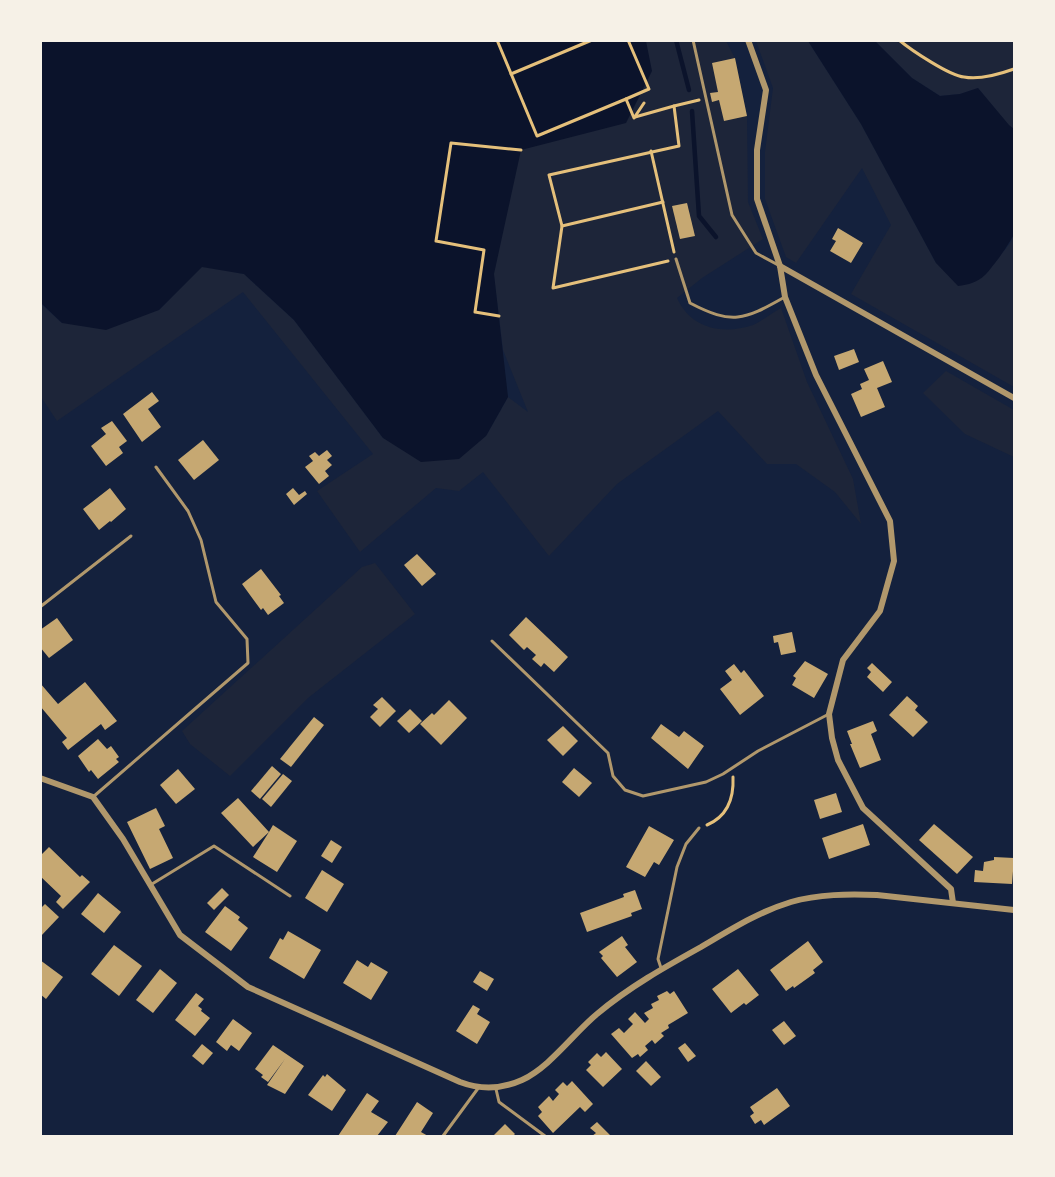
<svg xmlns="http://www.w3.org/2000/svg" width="1055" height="1177" viewBox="0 0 1055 1177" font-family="Barlow,sans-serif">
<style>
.green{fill:#1d2539}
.water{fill:#0b132b}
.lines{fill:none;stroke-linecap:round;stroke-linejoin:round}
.stream{stroke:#0b132b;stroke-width:4.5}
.building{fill:#c6a872}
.path{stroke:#e5c07b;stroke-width:3}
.service{stroke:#b1986c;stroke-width:3}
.minor{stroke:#b1986c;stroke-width:6}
</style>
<rect width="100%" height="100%" fill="#14213d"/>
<g class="green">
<path d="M 465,41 L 726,41 L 735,58 L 747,116 L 748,202 L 763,239 L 702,278 L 677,298 C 691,329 723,335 753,325 C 762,321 772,313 781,308 L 807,382 L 853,479 L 861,524 L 835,492 L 796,464 L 767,464 L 718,411 L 617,484 L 549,556 L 483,472 L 459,491 L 436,488 L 360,552 L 317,491 L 373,454 L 243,292 L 57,421 L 41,397 L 40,303 L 62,323 L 159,310 L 202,266 L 244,274 L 294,320 L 383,438 L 486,436 L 508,397 L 528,412 L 503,350 Z"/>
<polygon points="756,41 808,41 861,124 936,263 985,275 1011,242 1014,234 1014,387 851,294 891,225 862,168 796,263 786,257 765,199 765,152 773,88"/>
<polygon points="875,41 1014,41 1014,129 1009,126 978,88 960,94 940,96 912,78"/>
<polygon points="946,371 1014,410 1014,457 965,434 923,393"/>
<polygon points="375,563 415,614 308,698 230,776 190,744 182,731 362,567"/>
</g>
<g class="water">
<polygon points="41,41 646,41 652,71 626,123 521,150 494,274 508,397 486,436 459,459 421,462 383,438 294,320 244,274 202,267 159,310 106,330 62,323 41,303"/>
<path d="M 808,41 L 875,41 L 912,78 L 940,96 L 960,94 L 978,88 L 1009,125 L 1014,129 L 1014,234 C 1010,243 993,267 985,275 C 978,282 968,285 958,286 L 936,263 L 861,124 Z"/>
</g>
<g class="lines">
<g class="stream">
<polyline points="676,40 689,90"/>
<polyline points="692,111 699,216 716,237"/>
</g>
</g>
<g class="building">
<polygon points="735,58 747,116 724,121 719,100 712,102 710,93 718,92 712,63"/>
<polygon points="687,203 695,236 680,239 672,206"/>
<polygon points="838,228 863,243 851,263 830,251 836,241 832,239"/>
<polygon points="854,349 859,362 839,370 834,356"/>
<polygon points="883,361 892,382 877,388 885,407 861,417 851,394 862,389 860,384 869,380 864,369"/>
<polygon points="152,392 159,401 148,409 161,427 142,442 123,414"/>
<polygon points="112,421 127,441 119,447 123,453 106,466 91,446 106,434 101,428"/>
<polygon points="203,440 219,460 194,480 178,460"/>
<polygon points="327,450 332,456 327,460 332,465 325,471 329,476 319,484 305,467 313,461 309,456 315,452 319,456"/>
<polygon points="110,488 126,509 111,522 110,521 99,530 83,509"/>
<polygon points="293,488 299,495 305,491 307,494 294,505 286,494"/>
<polygon points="417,554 436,574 422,586 404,565"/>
<polygon points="261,569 281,595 279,596 284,603 268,615 263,608 261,610 242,584"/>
<polygon points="526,617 568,657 554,672 544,663 541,667 532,659 536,655 527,647 524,650 509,635"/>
<polygon points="57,618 73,640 49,658 40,647 40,630"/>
<polygon points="792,632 796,652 781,655 778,642 774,643 773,636"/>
<polygon points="805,661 828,674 814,698 792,685 796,678 793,676"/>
<polygon points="872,663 892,682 883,692 867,677 871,672 867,668"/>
<polygon points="734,664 741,673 744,670 764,696 740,715 720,689 732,680 725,671"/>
<polygon points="85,682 117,721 105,730 101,724 68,750 62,742 67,738 40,706 40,683 58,704"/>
<polygon points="907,696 918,706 915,710 928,722 913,737 889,715"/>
<polygon points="382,697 396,711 380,727 370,717 378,709 373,705"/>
<polygon points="449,700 467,718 441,745 420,724 432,713 434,715"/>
<polygon points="410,709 422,721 409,733 397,721"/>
<polygon points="314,717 324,725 291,767 280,759"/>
<polygon points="873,721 877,731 871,734 881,760 860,768 850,744 852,744 847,731"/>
<polygon points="661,724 679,737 684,731 704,746 688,769 651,738"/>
<polygon points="563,726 578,741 563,756 547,740"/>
<polygon points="98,739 107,749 111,746 119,757 116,759 119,762 98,779 91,770 89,772 78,756"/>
<polygon points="272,766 281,774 260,799 251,791"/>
<polygon points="574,768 592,783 579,797 562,782"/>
<polygon points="178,769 195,789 176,804 160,785"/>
<polygon points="283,774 292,781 271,807 262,799"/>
<polygon points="836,793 842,812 820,819 814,800"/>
<polygon points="238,798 269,832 273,825 297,841 277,872 253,857 269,832 253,847 221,813"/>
<polygon points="156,808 165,826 159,829 173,858 150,869 127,822"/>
<polygon points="863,824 870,845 829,859 822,838"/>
<polygon points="934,824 973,857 957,874 919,840"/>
<polygon points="649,826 674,840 659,865 654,862 645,877 626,867"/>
<polygon points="331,840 342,847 332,863 321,856"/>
<polygon points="49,847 80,877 82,875 90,882 63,909 56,902 61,896 40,876 40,856"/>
<polygon points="994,857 1014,858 1012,884 974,882 975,870 983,871 984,862 994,860"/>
<polygon points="322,870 344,884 327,912 305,898"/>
<polygon points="222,888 229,895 214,910 207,903"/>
<polygon points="635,890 642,909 631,913 632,916 587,932 580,913 624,897 623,894"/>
<polygon points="98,893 121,912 104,933 81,914"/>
<polygon points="45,904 59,917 40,937 40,909"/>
<polygon points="225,906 240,917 238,920 248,928 231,951 205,932"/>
<polygon points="288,931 321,950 304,979 269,958 280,938 283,940"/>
<polygon points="622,936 628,945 625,947 637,962 617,977 601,958 603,956 599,952"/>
<polygon points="808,941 823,962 813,970 815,973 794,988 793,986 786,991 770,970"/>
<polygon points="114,945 142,966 119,996 91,974"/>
<polygon points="40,960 63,977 46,999 40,994"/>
<polygon points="357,960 368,967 371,962 388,972 371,1000 343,983"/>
<polygon points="160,969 177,983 153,1013 136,1000"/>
<polygon points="738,969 759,995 746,1005 744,1003 731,1013 712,989"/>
<polygon points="480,971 494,979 487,991 473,982"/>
<polygon points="667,991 670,994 674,991 688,1013 668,1025 669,1028 661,1033 664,1036 655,1044 652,1040 645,1046 648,1050 640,1057 638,1054 632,1058 611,1034 619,1028 624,1033 633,1024 628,1019 635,1012 645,1023 649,1019 644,1013 653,1008 651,1004 659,1000 657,996"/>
<polygon points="196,993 204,999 198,1006 202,1009 201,1011 210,1018 195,1036 175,1020"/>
<polygon points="473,1005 480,1009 477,1014 490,1022 477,1044 456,1031"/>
<polygon points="233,1019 252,1033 239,1051 231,1045 227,1051 216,1042"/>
<polygon points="784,1021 796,1036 784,1045 772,1030"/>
<polygon points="685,1043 696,1056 688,1062 678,1048"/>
<polygon points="202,1044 213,1053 203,1065 192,1056"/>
<polygon points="273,1045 304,1066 285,1094 267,1085 285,1059 268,1082 261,1077 263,1075 255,1069"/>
<polygon points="606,1052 622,1069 603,1087 586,1070 591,1065 588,1062 597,1053 601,1057"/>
<polygon points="646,1061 661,1077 651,1086 636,1071"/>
<polygon points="327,1074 346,1090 332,1111 308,1095 323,1075 325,1077"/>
<polygon points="572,1081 593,1104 585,1112 580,1107 553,1133 538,1116 542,1112 538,1107 549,1096 553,1101 559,1094 555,1090 563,1082 567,1086"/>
<polygon points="777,1088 790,1106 764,1125 761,1120 755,1124 750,1116 754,1113 750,1107"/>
<polygon points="367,1093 379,1101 371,1112 388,1122 377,1136 338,1136"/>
<polygon points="417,1102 433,1113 421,1132 428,1136 395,1136"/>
<polygon points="597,1122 611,1136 592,1136 596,1133 590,1128"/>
<polygon points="505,1124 515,1134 513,1136 493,1136"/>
</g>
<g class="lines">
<g class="path">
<polyline points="497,40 537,136 626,99 634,118 644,103"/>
<path d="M 899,40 C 911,50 950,76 964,77 C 979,80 1000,74 1014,69"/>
<polyline points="511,74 592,40"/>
<polyline points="626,99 649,89 628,40"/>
<polyline points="635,117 674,106"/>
<polyline points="651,151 674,252"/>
<polyline points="562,226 663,202"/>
<polyline points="668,261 553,288 562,226 549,175 679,146 674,106 699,100"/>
<polyline points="499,316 475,312 484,250 436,241 451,143 521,150"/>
<path d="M 707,825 C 728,816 734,798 733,777"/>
</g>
<g class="service">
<polyline points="693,40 732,215 756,253 780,266"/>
<path d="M 676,259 L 690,303 C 732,325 744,320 783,298"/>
<polyline points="40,607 131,536"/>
<polyline points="492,641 608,753 613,776 625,790 643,796 706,782 723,774 758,751 827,715"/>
<polyline points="93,797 248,663 247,639 216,602 201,540 188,511 156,467"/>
<polyline points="152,884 214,846 290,896"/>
<polyline points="661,968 658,959 677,867 686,844 699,828"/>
<polyline points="496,1089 499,1102 545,1136"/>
<polyline points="443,1136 479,1087"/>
</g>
<g class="minor">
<polyline points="748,40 766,90 757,150 757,199 780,266 785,297 816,375 890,521 894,561 880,611 843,660 829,714 832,738 838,760 863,808 951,889 953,903"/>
<polyline points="780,266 1014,398"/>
<path d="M 40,778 L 93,797 L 123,839 L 180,935 L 248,987 L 460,1082 C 481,1090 502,1089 522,1080 C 550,1067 573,1034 597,1014 C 629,987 665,967 701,947 C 730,930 758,912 791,902 C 819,894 848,894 877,895 L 1014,910"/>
</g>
</g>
<rect width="1055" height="1177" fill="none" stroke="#f6f1e7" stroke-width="84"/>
</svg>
